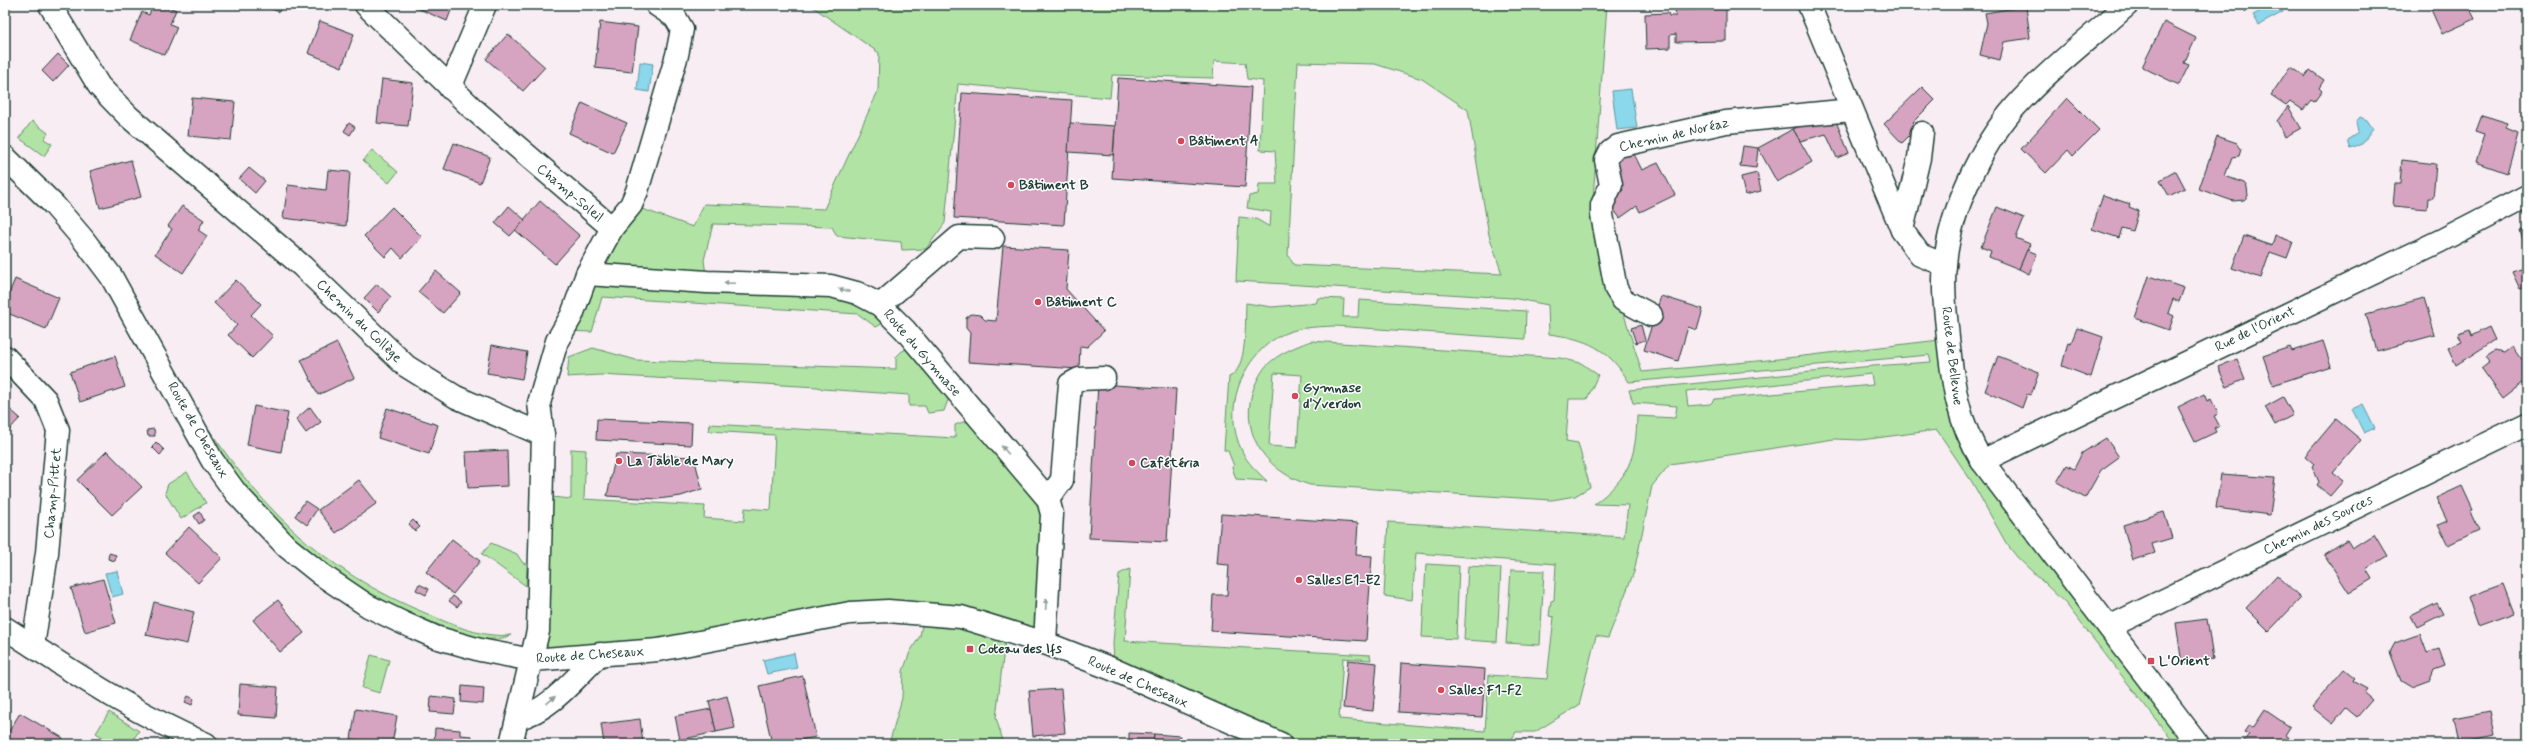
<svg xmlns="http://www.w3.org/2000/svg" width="2532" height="749" viewBox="0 0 2532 749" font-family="Mynerve,sans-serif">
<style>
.green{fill:#b0e3a4;stroke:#68906c;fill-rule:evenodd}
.water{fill:#8bd7eb;stroke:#6099a2}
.building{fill:#d6a4c1;stroke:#1f3d34}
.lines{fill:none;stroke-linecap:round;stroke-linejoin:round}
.minor-casing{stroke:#1f3d34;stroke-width:25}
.minor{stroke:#fff;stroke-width:22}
.oneway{fill:#8f9e9a}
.poi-dot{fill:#d1495b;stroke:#fff;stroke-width:1.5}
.labels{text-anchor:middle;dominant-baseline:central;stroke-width:3;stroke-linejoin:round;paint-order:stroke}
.street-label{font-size:14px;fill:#1f3d34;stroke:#fff}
.poi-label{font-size:14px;font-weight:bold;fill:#1f3d34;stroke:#fff;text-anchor:start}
</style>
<rect width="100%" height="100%" fill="#f7edf3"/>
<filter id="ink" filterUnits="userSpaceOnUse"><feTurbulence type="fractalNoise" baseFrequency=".025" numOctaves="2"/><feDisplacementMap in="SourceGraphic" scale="8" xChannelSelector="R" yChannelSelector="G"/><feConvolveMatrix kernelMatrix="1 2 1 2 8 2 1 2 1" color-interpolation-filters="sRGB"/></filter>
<g filter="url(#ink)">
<g class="green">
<path d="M 810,5 L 1607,5 L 1592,212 L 1642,372 L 1778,359 L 1948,339 L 1957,407 L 2198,744 L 2175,744 L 2066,604 L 2017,557 L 2006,543 L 1972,482 L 1937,430 L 1861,440 L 1834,439 L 1670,464 L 1652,486 L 1634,572 L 1608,638 L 1596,636 L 1579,705 L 1535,732 L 1516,732 L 1509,744 L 1281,744 L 1114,664 L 1113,643 L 1119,574 L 1130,569 L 1125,641 L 1370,655 L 1371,660 L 1343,658 L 1339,719 L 1485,731 L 1489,675 L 1547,679 L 1554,617 L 1549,616 L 1551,601 L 1554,600 L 1556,564 L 1416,553 L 1412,600 L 1384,596 L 1388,522 L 1624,537 L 1628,505 L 1594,504 C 1629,478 1636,458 1637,416 L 1675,418 L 1677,406 L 1633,403 L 1629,390 L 1873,366 L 1931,362 L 1929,355 L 1629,382 C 1608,348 1587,339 1549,334 L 1548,305 L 1512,298 L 1236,281 L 1239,217 L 1256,219 L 1270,227 L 1271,212 L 1247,208 L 1249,196 L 1258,194 L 1259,184 L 1277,184 L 1275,151 L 1260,150 L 1263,81 L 1247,79 L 1245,63 L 1214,61 L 1213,78 L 1112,75 L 1110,98 L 958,84 L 945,223 L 926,249 L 902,250 L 901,242 L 837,236 L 832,227 L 713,224 L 704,260 L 707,282 L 831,286 L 889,313 L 880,325 L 876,327 L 858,314 L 602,297 L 592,332 L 563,331 L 631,205 L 693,227 L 704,204 L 824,209 L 878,91 L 879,53 ZM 1298,62 L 1375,64 L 1422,79 L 1468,110 L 1489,235 L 1502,274 L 1294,265 L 1288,255 ZM 1871,374 L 1873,385 L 1715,399 L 1710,404 L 1688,406 L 1686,391 L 1707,389 L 1714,391 Z"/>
<polygon points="32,121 48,133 44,139 52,144 44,156 19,138"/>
<polygon points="372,150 398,172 389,183 363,161"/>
<path d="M 1318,298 L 1344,299 L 1343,317 L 1358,317 L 1359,300 L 1526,311 L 1525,339 L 1335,326 C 1315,327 1293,327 1276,338 C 1240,361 1222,411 1242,451 C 1247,463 1258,472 1267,481 L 1236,479 L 1232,467 L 1234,466 L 1228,451 L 1224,450 L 1229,377 C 1248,370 1245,321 1246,303 L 1272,307 L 1316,303 Z"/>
<path d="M 1311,341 L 1560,358 L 1581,363 L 1598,375 L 1587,399 L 1569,399 L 1566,441 L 1578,443 L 1590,487 L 1575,496 L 1552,500 L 1310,485 C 1269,473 1240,437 1252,393 C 1255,384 1260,373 1266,366 C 1279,353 1295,347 1311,341 ZM 1274,373 L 1302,375 L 1297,448 L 1269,446 Z"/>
<polygon points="917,345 952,389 944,411 928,413 925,406 909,406 909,395 823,389 818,387 600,375 567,377 569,357 593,348 636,360 896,369 896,357 902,351"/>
<path d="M 193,405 C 255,503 320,571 430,615 C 455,626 483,638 511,635 C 487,646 460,633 436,624 C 323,580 249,510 193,405 Z"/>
<polygon points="963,422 981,422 1048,499 1045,643 1006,632 996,718 1004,744 889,744 902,698 903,671 910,652 920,636 924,614 532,660 542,496 571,499 571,449 586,450 584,499 705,506 704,518 744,521 745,508 771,510 775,435 709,431 710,424 955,438 955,425"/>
<polygon points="187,472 206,503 181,519 165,493 168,484"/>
<polygon points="491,543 517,554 522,562 527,565 526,586 482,554"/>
<polygon points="1426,564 1459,566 1456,639 1422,637"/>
<polygon points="1468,566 1501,568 1497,642 1464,640"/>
<polygon points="1511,570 1544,571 1540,645 1506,643"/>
<polygon points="371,655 389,660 380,693 362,688"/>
<polygon points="109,712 139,731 130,744 113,744 96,733"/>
</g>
<g class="water">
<polygon points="2273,5 2279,5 2283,12 2259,25 2253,15"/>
<polygon points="640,62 653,64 649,92 637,90"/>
<polygon points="1631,89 1637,128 1617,130 1612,91"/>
<polygon points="2360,117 2367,120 2373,129 2362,144 2350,148 2347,140 2358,133 2356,122"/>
<polygon points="2363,404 2375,428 2364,433 2352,409"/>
<polygon points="117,571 123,594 112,597 105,573"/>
<polygon points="794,653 797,668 767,674 763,660"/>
</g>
<g class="building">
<polygon points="153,5 164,5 176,10 170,24 177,27 165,55 130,40 142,12 149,15"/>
<polygon points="263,5 282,5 279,12"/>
<polygon points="410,5 453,5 447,21"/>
<polygon points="2239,5 2253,5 2246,12"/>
<polygon points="2429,5 2478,5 2471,11 2475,19 2442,34"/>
<polygon points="2026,6 2030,38 2004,42 2000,60 1980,55 1987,23 1985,13"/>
<polygon points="1726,9 1726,41 1676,42 1676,34 1670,35 1670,48 1646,49 1645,14 1668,13 1669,16 1676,16 1675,10"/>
<polygon points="320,21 354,34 342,67 308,53"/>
<polygon points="600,22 638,27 632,72 595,68"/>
<polygon points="2164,22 2196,38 2184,63 2189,65 2179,85 2142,67"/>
<polygon points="508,34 545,67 523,91 486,59"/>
<polygon points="58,54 69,65 53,82 42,71"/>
<polygon points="2290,67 2305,77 2310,70 2324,80 2319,88 2322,91 2314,102 2311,100 2303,110 2290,101 2286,105 2271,95"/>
<polygon points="1118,78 1251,87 1245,187 1112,178"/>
<polygon points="382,79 413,83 408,126 377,123"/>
<polygon points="1922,87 1935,100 1913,122 1918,127 1902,143 1884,124"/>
<polygon points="962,93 1072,100 1064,225 954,218"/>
<polygon points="192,98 235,102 231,140 188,136"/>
<polygon points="2067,98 2099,130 2073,156 2068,150 2046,173 2021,149"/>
<polygon points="582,103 627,123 613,153 569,133"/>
<polygon points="2288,106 2301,128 2285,137 2277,121"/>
<polygon points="2482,115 2508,123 2506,128 2518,133 2507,173 2476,162 2485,134 2476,131"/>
<polygon points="1835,119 1849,153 1837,158 1826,134 1800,141 1793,129 1810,122 1811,125"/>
<polygon points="349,123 355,127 350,135 344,131"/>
<polygon points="1070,123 1115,126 1113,155 1068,152"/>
<polygon points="1793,129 1812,162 1777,182 1758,148"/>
<polygon points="2217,136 2237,143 2241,149 2239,156 2232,157 2225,176 2244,183 2247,187 2248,196 2244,200 2233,201 2199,189"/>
<polygon points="454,143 490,157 480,183 444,169"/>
<polygon points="1743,146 1758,148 1756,168 1740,166"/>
<polygon points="1631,148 1642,170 1658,163 1675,195 1640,212 1637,206 1620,218 1608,202 1623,190 1608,160"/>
<polygon points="131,160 141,197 100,208 90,171"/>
<polygon points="2402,160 2436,164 2433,198 2428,198 2427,209 2393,206 2395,184 2400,184"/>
<polygon points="249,168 265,181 255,193 239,179"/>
<polygon points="328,170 350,172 346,226 283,218 288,185 326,190"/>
<polygon points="2176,171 2185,188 2169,196 2160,180"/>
<polygon points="1757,173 1761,191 1745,195 1741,177"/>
<polygon points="2103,195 2130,204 2129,207 2139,211 2133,231 2122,228 2119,238 2092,229"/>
<polygon points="540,201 580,236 555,264 515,230"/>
<polygon points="182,206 204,220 198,230 207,236 183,273 155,254 172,229 168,226"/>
<polygon points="509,206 525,220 510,236 495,223"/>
<polygon points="392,207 422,237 402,258 393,248 385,257 364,236"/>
<polygon points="1997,207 2024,218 2016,238 2030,244 2019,269 1989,257 1991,251 1981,247"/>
<polygon points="2527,229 2527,253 2520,231"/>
<polygon points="2275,235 2293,242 2287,258 2270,252 2261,278 2232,268 2244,236 2272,246"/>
<polygon points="1003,246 1069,250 1066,289 1104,331 1087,347 1080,346 1079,369 968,362 970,333 966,328 966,318 971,314 980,315 985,320 996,321"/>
<polygon points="2027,250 2037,254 2029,274 2019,269"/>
<polygon points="2524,268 2527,287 2520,289 2512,272"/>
<polygon points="436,271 461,293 443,313 418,292"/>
<polygon points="2149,276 2184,288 2179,302 2173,299 2168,313 2174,316 2169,330 2135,318"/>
<polygon points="15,279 59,298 46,329 5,312 5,303"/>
<polygon points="236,280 261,304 251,315 273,336 252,358 228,335 237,325 214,303"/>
<polygon points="377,284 391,297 378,312 364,298"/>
<polygon points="1661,296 1703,309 1697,330 1688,327 1678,361 1644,350"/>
<polygon points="2424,298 2435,335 2377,351 2366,314"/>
<polygon points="1641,325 1645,340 1636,343 1631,328"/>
<polygon points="2489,327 2495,340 2456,365 2448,348 2462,342 2458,334 2469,330 2471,336"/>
<polygon points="2077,328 2103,337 2091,377 2062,366 2068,342 2071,343"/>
<polygon points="2323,341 2331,366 2273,385 2263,356 2290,347 2292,351"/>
<polygon points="337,343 354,378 318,395 301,360"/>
<polygon points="492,345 527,352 522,379 487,373"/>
<polygon points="2512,346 2527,366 2527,379 2502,398 2481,369 2490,362 2486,357 2495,351 2503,353"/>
<polygon points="115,356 125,387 80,402 70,372"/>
<polygon points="1998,356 2039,372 2031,395 2027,394 2022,408 1985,391"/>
<polygon points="2237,359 2245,379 2227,387 2218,367"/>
<polygon points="1098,384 1176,389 1167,542 1089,538"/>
<polygon points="2204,394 2207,401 2211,399 2218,414 2214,416 2219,425 2214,428 2216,432 2195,442 2178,407"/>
<polygon points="2283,397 2293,415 2275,425 2265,407"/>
<polygon points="5,405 20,418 5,434"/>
<polygon points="254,406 288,413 281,452 247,445"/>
<polygon points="310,407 321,422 306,433 296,419"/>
<polygon points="387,408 438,425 429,454 378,438"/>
<polygon points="597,419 692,423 691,445 596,440"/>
<polygon points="2336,419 2361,440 2333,473 2343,481 2330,496 2317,485 2319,482 2312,466 2314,464 2305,456"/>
<polygon points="154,429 155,436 148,436 147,430"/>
<polygon points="2106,438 2119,457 2101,470 2085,498 2057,482 2067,465 2074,469 2082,453"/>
<polygon points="156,442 164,450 160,455 152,447"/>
<polygon points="507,450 508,486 468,488 466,452"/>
<polygon points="107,451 142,487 112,515 77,480"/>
<polygon points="616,454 694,457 702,489 681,496 658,499 607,496"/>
<polygon points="2221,474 2275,478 2270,515 2216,508"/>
<polygon points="359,480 377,503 336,533 318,510"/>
<polygon points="2462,486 2473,510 2470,511 2479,530 2448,545 2438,525 2447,521 2436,498"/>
<polygon points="305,501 317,509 307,525 295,516"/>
<polygon points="200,512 204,520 199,524 194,516"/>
<polygon points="2164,512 2172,538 2152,544 2155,553 2133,560 2123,525"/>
<polygon points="1221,514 1358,523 1356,555 1372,556 1366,641 1211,631 1213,595 1227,595 1229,565 1217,564"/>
<polygon points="413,520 420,527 415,531 409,524"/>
<polygon points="189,527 222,558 198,583 165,553"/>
<polygon points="2374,534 2387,556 2366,569 2372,579 2349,593 2324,554 2347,540 2352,548"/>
<polygon points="452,539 480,561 453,594 426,572"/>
<polygon points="109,553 116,555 115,561 108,559"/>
<polygon points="2277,575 2301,598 2269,631 2246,608"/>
<polygon points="103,579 116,623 85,632 71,588"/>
<polygon points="419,584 429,589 426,595 416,590"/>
<polygon points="2503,584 2514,613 2478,626 2468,597"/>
<polygon points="453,596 461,602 457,607 449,601"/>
<polygon points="278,600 304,633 280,652 253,620"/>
<polygon points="154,602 194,612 187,644 146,635"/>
<polygon points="2437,603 2443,614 2417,627 2411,616"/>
<polygon points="2207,619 2213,659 2182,664 2176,623"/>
<polygon points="2420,634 2427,653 2439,649 2445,666 2434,670 2430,680 2411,687 2401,681 2390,652 2395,643"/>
<polygon points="1348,660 1377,663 1373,711 1343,708"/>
<polygon points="1401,663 1485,669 1482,717 1398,712"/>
<polygon points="2344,669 2355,678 2352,681 2367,689 2364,693 2372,700 2357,717 2346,708 2333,724 2312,707"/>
<polygon points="803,676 816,737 800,740 801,744 772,744 759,686"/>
<polygon points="240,684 278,687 276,718 238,715"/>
<polygon points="462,686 484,688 483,704 461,702"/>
<polygon points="1061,689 1065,733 1033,736 1029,691"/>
<polygon points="188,696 194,699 192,705 185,702"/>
<polygon points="431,696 456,699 454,714 430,712"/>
<polygon points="727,696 735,728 716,732 709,701"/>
<polygon points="356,709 397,716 392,744 351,739"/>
<polygon points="711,709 716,732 680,740 675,716"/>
<polygon points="2265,710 2290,727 2285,735 2292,739 2289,744 2242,744 2249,734 2244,732 2249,725 2253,728"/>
<polygon points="2490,711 2495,736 2458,743 2453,718"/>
<polygon points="20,713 63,738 60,744 5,744 5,738"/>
<polygon points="640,719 643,744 604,744 601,724"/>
<polygon points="435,728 460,730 460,735 472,736 471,744 434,744"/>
<polygon points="1129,733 1154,734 1153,744 1129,744"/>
<polygon points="1154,734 1180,736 1179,744 1153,744"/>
</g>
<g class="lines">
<defs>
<g id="minor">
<polyline points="50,5 99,86 128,116 302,266 406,366 456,397 543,435"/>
<polyline points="366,5 471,107 612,228"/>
<polyline points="1809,5 1902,230 1920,255 1945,265"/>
<path d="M 2127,5 C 2090,38 2048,70 2015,107 C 1980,147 1949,213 1945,265 C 1942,290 1946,314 1948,338 C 1953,385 1957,420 1982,461 L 2198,744"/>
<polyline points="450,88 485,5"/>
<polyline points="5,157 54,205 83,239 111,276 212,460 236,493 287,547 322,575 368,606 401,622 435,637 480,650 532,660 658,650 850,613 888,611 961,617 1045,643 1112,669 1281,744"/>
<polyline points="1902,230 1919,158 1922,133"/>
<polyline points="587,274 707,282 831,286 857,293 880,305 905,330 1048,499 1052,514 1045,643"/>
<polyline points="880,305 959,237 993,238"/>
<polyline points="1651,315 1623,300 1616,289 1602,215 1602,205 1611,185 1606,160 1610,152 1618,146 1726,122 1852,110"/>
<polyline points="5,357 46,400 58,430 47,553 33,646"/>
<polyline points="1982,461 2440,241 2527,196"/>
<polyline points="1048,499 1062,480 1070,384 1079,379 1104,378"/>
<polyline points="2109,627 2527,424"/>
<path d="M 5,628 C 70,670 135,714 206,744"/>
<path d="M 518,718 C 550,711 577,676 600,654"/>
<polyline points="511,744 538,631 543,435 539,403 557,341 572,315 587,274 612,228 631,205 637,191 677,55 682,29 675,17 657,5"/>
</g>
</defs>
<use href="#minor" class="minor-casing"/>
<use href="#minor" class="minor"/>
</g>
<defs><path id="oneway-solid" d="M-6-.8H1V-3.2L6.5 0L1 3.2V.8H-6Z"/></defs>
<g class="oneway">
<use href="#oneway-solid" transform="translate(729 283) rotate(-178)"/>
<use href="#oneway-solid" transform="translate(844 290) rotate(-165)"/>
<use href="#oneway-solid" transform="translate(1005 450) rotate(-131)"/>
<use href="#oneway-solid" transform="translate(1046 604) rotate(-86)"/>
<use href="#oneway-solid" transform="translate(551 700) rotate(-40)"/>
</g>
</g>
<g class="poi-dot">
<circle cx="1181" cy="141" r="4"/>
<circle cx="1011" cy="185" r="4"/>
<circle cx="1038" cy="302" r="4"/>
<circle cx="1295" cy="396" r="4"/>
<circle cx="619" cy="461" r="4"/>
<circle cx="1132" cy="463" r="4"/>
<circle cx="1299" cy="580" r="4"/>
<rect x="966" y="645" width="8" height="8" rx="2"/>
<rect x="2147" y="657" width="8" height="8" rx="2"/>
<circle cx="1441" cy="690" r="4"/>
</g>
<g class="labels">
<g class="street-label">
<text transform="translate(1674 135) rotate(-13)">Chemin de Noréaz</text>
<text transform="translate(570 193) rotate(40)">Champ-Soleil</text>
<text transform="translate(359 321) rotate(44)">Chemin du Collège</text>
<text transform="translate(2255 329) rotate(-26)">Rue de l'Orient</text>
<text transform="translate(922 353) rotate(49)">Route du Gymnase</text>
<text transform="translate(1952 356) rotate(83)">Route de Bellevue</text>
<text transform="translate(198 430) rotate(60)">Route de Cheseaux</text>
<text transform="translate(53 493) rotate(-85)">Champ-Pittet</text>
<text transform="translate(2318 525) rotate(-26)">Chemin des Sources</text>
<text transform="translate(590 655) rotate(-4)">Route de Cheseaux</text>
<text transform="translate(1138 682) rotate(24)">Route de Cheseaux</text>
</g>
<g class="poi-label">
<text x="1189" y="141">Bâtiment A</text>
<text x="1019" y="185">Bâtiment B</text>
<text x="1046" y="302">Bâtiment C</text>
<text x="1303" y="388">Gymnase<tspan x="1303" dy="16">d'Yverdon</tspan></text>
<text x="627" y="461">La Table de Mary</text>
<text x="1140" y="463">Cafétéria</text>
<text x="1307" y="580">Salles E1-E2</text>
<text x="978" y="649">Coteau des Ifs</text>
<text x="2159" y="661">L'Orient</text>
<text x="1449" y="690">Salles F1-F2</text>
</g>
</g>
<rect width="2532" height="749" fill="none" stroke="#fff" stroke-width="20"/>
<rect x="10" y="10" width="2512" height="729" fill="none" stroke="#1f3d34" stroke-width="1.5" filter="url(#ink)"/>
</svg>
